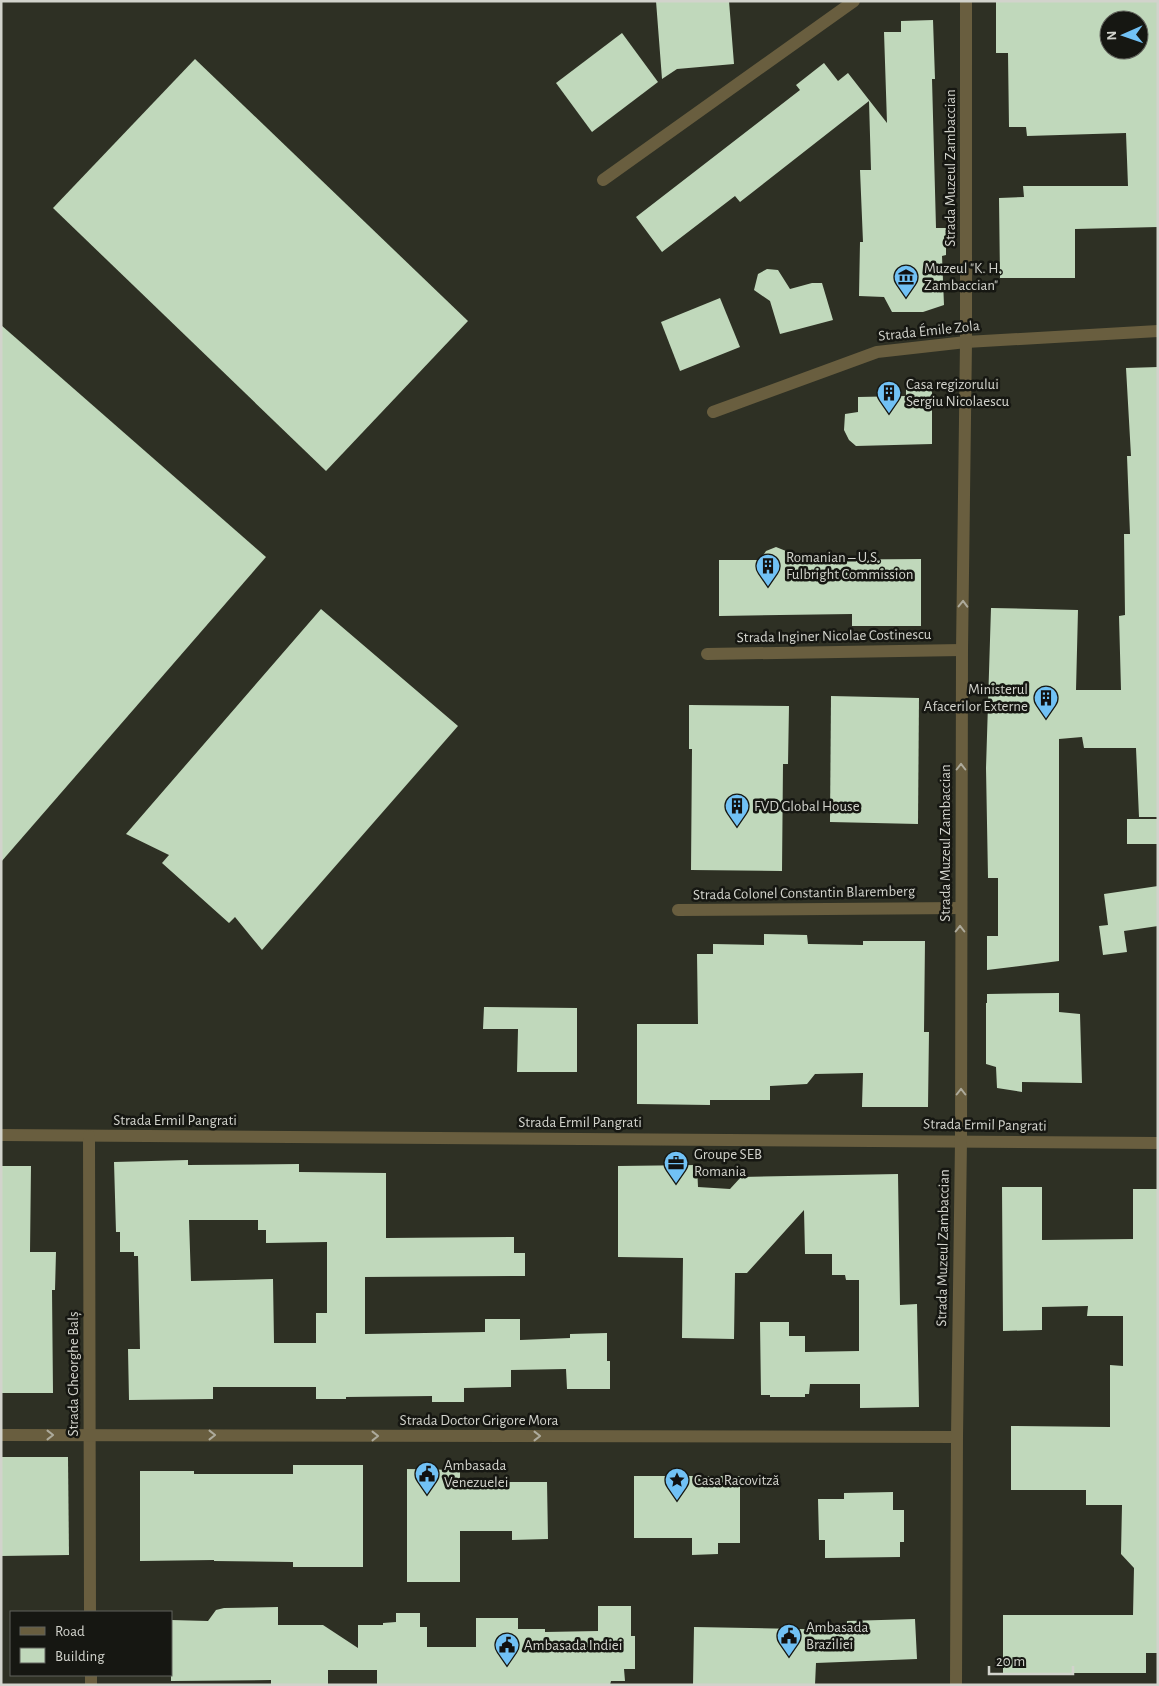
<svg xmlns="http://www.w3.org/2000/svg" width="1159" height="1686" viewBox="0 0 1159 1686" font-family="'Alegreya Sans',sans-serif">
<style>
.building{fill:#c0d8bb;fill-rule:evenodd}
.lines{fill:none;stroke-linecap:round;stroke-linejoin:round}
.minor{stroke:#695e3f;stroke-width:12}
.oneway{stroke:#adaa9b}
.labels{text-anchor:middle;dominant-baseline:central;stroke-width:5;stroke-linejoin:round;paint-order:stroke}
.street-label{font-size:15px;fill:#d2d3cc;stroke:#161712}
.poi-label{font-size:15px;fill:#d2d3cc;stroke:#161712;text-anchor:start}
</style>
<rect width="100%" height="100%" fill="#2e3024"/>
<g class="building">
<polygon points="656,1 729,1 734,64 677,69 662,79"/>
<path d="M 996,1 L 1158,1 L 1158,227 L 1075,229 L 1075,278 L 1000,278 L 999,198 L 1024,197 L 1023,186 L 1128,186 L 1126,133 L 1027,136 L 1026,127 L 1009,127 L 1008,53 L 996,53 ZM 1109,20 L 1139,20 L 1139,50 L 1109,50 Z"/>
<polygon points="933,20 935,79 932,79 936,228 946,228 946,255 942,256 944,305 923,312 892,312 884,297 859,296 860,242 863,242 860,170 871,170 869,101 740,202 735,196 662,252 636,217 800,90 796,85 824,63 838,81 848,73 887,123 884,32 901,32 901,21"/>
<polygon points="622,33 658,82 592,132 556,83"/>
<polygon points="195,59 468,321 326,471 53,208"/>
<polygon points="767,269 778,270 790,289 812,283 822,283 833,320 780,334 770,301 754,290 758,274"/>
<polygon points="720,298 740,347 680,371 661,322"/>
<polygon points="1,325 266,557 1,862"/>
<polygon points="1158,367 1158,817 1139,817 1136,748 1084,748 1082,737 1059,739 1059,961 987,970 987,936 998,936 998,878 988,878 986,768 991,608 1078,610 1076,690 1121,690 1119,616 1125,615 1124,534 1130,534 1127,456 1131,456 1126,368"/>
<polygon points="906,386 932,386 932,444 856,446 849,440 844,430 845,414 858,412 858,397 906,396"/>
<polygon points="776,547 786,551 791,560 921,559 921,626 852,626 852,614 719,616 719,560 760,560 766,551"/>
<polygon points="321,609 458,726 262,950 235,917 229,923 162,863 169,855 126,834"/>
<polygon points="831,696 919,698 918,824 830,822"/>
<polygon points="689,705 789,706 788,764 783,764 782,871 691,870 692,749 689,749"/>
<rect x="1127" y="819" width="31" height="25"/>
<polygon points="1158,886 1158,926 1124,931 1127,952 1103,955 1099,926 1108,925 1104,894"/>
<polygon points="764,934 807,935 808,944 863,945 863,941 925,941 924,1032 929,1032 928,1107 862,1107 863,1073 815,1074 807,1084 770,1086 770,1100 710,1100 710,1105 637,1104 637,1024 698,1024 697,954 713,954 713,944 764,945"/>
<polygon points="1059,993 1059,1012 1080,1014 1082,1083 1022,1082 1022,1092 997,1088 996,1067 986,1064 986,1003 987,1003 987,994"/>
<polygon points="484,1007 577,1008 577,1072 517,1072 518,1029 483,1029"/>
<path d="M 188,1160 L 188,1165 L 299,1164 L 299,1172 L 386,1173 L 386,1238 L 514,1237 L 514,1253 L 525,1253 L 525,1276 L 365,1277 L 365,1334 L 485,1332 L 485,1319 L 520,1319 L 520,1340 L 570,1338 L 570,1334 L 607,1333 L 607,1361 L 610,1361 L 610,1389 L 567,1389 L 566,1369 L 511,1370 L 511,1387 L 464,1388 L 464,1402 L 432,1402 L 432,1396 L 346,1397 L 346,1399 L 316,1399 L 316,1387 L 213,1387 L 213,1399 L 129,1400 L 128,1349 L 140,1349 L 138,1256 L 134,1256 L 134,1252 L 120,1252 L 120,1232 L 116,1232 L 114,1162 ZM 189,1220 L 258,1220 L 258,1230 L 266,1230 L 266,1243 L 327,1242 L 327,1313 L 316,1313 L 316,1343 L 274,1343 L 273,1279 L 191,1281 Z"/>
<polygon points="697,1165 698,1187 730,1189 741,1177 898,1174 900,1305 917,1304 919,1407 860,1408 860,1384 810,1384 809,1394 805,1394 805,1397 770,1397 770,1395 761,1395 760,1322 789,1322 789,1336 805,1336 805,1352 859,1351 859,1280 846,1280 845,1275 832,1275 832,1254 805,1254 804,1210 747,1273 735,1273 734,1339 682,1338 683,1258 618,1257 618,1166"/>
<polygon points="1,1166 31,1166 30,1252 56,1252 55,1290 52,1290 53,1393 1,1393"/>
<polygon points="1002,1187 1042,1187 1042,1240 1133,1239 1133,1189 1158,1189 1158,1653 1146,1653 1146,1673 1003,1673 1003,1615 1133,1615 1134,1568 1121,1554 1122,1505 1086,1505 1086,1490 1011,1490 1011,1426 1110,1427 1110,1365 1123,1366 1123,1316 1087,1316 1088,1306 1042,1307 1042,1330 1003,1331"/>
<polygon points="1,1457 68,1457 69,1555 1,1556"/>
<polygon points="293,1465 363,1465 363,1567 293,1567 293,1562 214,1561 214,1560 140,1561 140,1471 194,1471 194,1474 293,1474"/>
<polygon points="407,1469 460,1470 460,1482 547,1482 548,1539 512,1540 512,1531 460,1531 460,1582 407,1582"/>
<polygon points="634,1476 740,1476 740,1543 718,1543 718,1554 692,1555 692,1538 634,1538"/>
<polygon points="893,1492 893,1510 904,1510 904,1542 900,1542 900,1557 825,1558 825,1540 819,1540 818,1499 844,1499 844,1493"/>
<polygon points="598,1606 631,1606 631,1636 635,1636 635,1669 624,1669 625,1681 611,1681 610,1685 377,1685 377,1670 328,1670 328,1685 271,1685 271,1680 171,1681 171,1620 208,1621 216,1610 224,1608 278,1607 278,1625 323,1625 358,1648 358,1625 383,1625 383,1623 396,1622 396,1613 420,1613 420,1627 427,1627 427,1647 476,1647 476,1618 518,1618 518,1629 545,1629 545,1632 598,1631"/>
<polygon points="915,1619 917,1659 816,1663 815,1685 693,1685 694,1627 847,1630 847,1621"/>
</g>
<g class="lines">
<g class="minor">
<polyline points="603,180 854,1"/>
<polyline points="713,412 877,352 966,342 1158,331"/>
<polyline points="707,654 962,650"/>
<polyline points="678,910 960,908"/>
<polyline points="1,1135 1158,1143"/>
<polyline points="89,1136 90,1612"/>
<polyline points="1,1435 957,1437"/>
<polyline points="91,1675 91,1685"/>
<polyline points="956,1685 957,1437 961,1141 962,650 966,342 966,1"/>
</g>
</g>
<defs><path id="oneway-chevron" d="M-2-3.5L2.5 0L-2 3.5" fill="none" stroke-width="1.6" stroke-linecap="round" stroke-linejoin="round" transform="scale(1.25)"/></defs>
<g class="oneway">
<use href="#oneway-chevron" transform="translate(963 604) rotate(-89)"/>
<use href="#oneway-chevron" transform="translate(961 767) rotate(-90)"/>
<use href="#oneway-chevron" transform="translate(960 929) rotate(-90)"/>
<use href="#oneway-chevron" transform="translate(961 1092) rotate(-90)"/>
<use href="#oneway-chevron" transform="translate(50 1435)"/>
<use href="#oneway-chevron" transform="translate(212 1435)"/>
<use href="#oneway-chevron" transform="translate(375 1436)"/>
<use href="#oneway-chevron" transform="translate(537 1436)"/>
</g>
<defs>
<symbol id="museum-pin" viewBox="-11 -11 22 30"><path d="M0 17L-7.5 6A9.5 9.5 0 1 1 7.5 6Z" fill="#71c1f5" stroke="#161712"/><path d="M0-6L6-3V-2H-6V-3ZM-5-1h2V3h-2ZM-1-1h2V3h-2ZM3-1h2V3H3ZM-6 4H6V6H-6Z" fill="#111"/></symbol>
<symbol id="building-pin" viewBox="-11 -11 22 30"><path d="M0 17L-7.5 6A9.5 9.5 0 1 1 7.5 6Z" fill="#71c1f5" stroke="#161712"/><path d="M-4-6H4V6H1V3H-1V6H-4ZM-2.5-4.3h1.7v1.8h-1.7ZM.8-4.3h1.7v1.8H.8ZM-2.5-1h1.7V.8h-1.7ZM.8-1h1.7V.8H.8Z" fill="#111"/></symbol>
<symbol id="office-pin" viewBox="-11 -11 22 30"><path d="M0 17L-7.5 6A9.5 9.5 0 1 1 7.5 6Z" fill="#71c1f5" stroke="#161712"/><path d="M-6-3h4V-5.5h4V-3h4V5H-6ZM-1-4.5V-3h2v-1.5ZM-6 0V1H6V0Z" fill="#111"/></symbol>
<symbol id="civic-pin" viewBox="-11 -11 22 30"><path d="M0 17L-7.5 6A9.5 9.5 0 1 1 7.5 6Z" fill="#71c1f5" stroke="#161712"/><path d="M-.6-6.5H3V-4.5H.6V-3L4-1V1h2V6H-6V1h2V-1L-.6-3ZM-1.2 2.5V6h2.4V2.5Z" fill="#111"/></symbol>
<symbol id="sight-pin" viewBox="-11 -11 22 30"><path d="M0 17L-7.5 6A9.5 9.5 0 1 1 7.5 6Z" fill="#71c1f5" stroke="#161712"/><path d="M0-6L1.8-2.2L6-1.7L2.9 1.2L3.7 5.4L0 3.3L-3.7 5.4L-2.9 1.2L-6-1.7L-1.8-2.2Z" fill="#111"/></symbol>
</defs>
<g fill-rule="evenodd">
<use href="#museum-pin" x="892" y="263" width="28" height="38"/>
<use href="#building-pin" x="875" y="379" width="28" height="38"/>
<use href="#building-pin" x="754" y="552" width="28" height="38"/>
<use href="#building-pin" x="1032" y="684" width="28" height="38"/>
<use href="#building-pin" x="723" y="792" width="28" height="38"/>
<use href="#office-pin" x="662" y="1149" width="28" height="38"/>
<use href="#civic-pin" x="413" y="1460" width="28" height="38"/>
<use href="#sight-pin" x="663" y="1466" width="28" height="38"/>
<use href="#civic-pin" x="775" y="1622" width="28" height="38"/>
<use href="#civic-pin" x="493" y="1631" width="28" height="38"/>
</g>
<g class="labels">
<g class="street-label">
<text transform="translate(950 168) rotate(-90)">Strada Muzeul Zambaccian</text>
<text transform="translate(929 331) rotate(-6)">Strada Émile Zola</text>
<text transform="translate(834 636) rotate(-1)">Strada Inginer Nicolae Costinescu</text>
<text transform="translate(945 843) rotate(-90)">Strada Muzeul Zambaccian</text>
<text transform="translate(804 893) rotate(-1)">Strada Colonel Constantin Blaremberg</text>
<text x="175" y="1120">Strada Ermil Pangrati</text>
<text x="580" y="1122">Strada Ermil Pangrati</text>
<text transform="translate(985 1125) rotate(1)">Strada Ermil Pangrati</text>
<text transform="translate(943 1248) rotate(-89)">Strada Muzeul Zambaccian</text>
<text transform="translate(73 1374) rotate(-90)">Strada Gheorghe Balș</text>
<text x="479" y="1420">Strada Doctor Grigore Mora</text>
</g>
<g class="poi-label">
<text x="924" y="268">Muzeul "K. H.<tspan x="924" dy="17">Zambaccian"</tspan></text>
<text x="906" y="384">Casa regizorului<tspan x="906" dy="17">Sergiu Nicolaescu</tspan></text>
<text x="786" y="557">Romanian – U.S.<tspan x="786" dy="17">Fulbright Commission</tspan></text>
<text x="1028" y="689" text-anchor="end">Ministerul<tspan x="1028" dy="17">Afacerilor Externe</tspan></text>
<text x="754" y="806">FVD Global House</text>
<text x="694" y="1154">Groupe SEB<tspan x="694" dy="17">Romania</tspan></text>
<text x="444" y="1465">Ambasada<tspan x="444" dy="17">Venezuelei</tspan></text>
<text x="694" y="1480">Casa Racovitză</text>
<text x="806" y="1627">Ambasada<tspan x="806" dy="17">Braziliei</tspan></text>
<text x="524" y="1645">Ambasada Indiei</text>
</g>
</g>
<rect width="1159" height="1686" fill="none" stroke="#d2d3cc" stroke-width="5"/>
<rect x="10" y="1611" width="162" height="65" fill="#161712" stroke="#61625c"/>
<rect x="20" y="1627" width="25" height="8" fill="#695e3f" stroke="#61625c"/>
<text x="55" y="1636" font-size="15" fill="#d2d3cc">Road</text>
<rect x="20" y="1648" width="25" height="15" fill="#c0d8bb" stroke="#61625c"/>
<text x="55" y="1661" font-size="15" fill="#d2d3cc">Building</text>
<g transform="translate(1124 35) rotate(268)"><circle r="24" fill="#161712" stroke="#61625c"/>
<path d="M0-4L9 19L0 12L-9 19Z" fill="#71c1f5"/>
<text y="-8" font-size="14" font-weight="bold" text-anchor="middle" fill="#d2d3cc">N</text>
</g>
<path d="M989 1666v8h84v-8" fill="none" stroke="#d2d3cc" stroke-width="2.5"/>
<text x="996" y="1666" font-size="15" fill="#d2d3cc" stroke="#161712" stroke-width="4" paint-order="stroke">20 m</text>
</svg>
